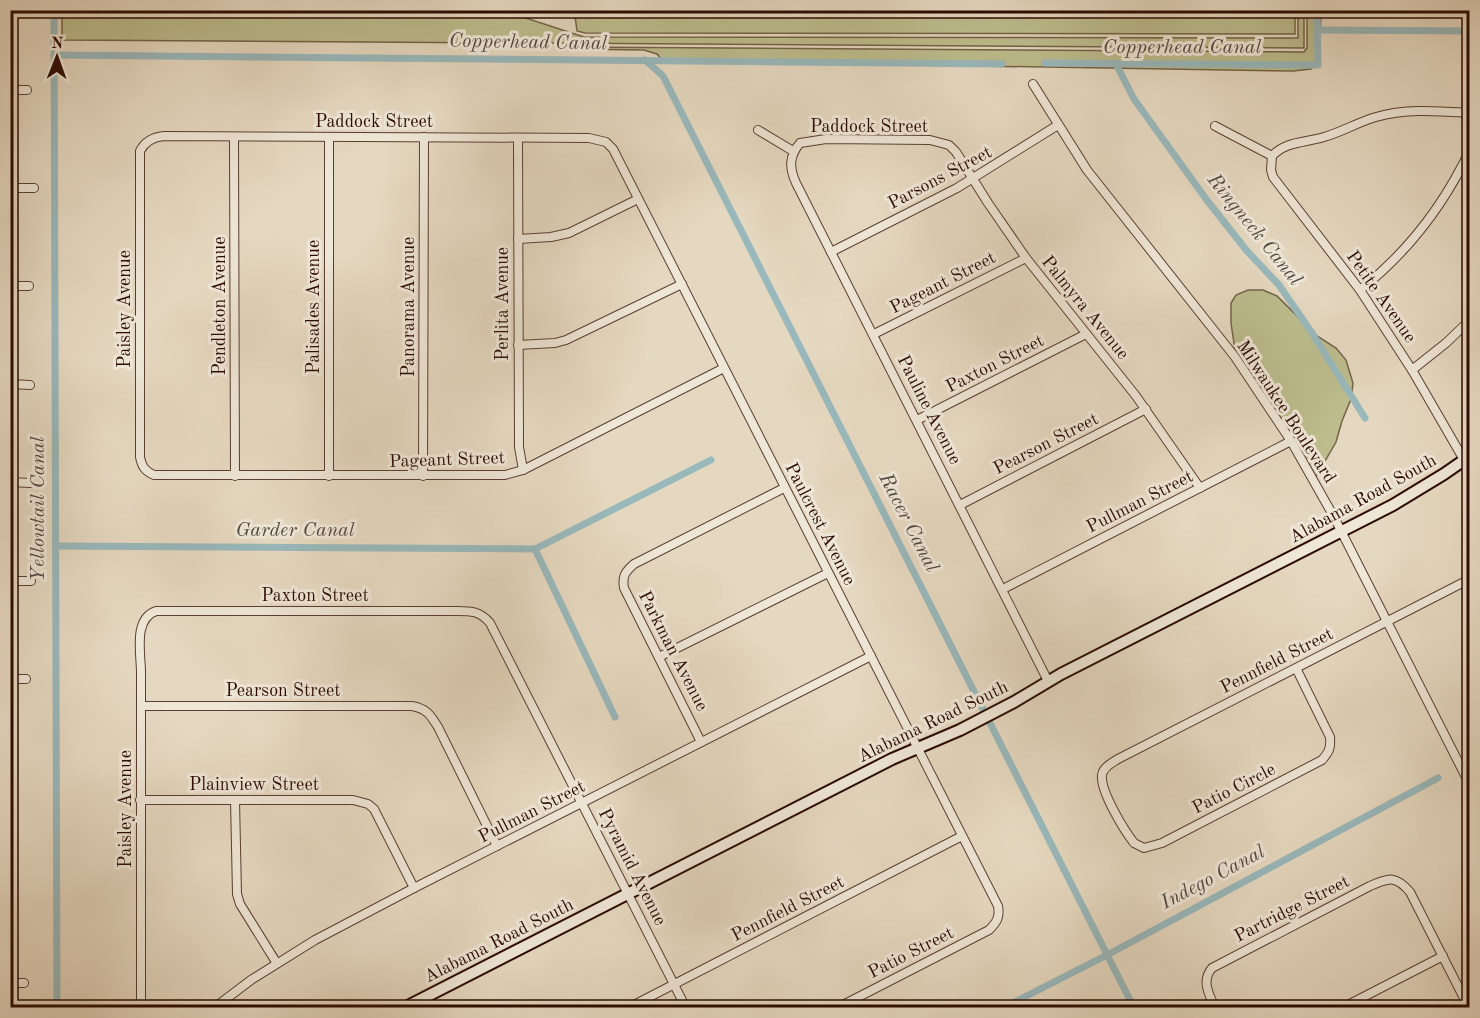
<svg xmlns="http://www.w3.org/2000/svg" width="1480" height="1018" viewBox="0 0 1480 1018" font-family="'Old Standard TT',serif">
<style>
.green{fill:#bcbc8d;stroke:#746347;stroke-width:1.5}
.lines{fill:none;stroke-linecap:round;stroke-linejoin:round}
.canal{stroke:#99b8bb;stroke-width:7}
.street-casing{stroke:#5a3e31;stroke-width:10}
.secondary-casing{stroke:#2b0a01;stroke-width:14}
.street{stroke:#eee6d6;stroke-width:8}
.secondary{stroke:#eee6d6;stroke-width:10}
.labels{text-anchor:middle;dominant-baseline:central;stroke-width:6;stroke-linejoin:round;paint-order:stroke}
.street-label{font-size:18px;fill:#2b0a01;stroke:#eee6d6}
.water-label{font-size:20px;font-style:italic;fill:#524742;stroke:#eee6d6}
</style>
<rect width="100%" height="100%" fill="#e5d8c0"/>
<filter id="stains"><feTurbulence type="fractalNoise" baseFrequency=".00333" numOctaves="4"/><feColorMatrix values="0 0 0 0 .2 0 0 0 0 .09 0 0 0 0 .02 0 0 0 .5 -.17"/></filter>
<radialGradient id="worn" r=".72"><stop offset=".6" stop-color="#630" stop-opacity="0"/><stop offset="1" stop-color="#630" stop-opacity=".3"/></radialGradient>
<g class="green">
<polygon points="62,10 501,10 584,37 1298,38 1298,11 1304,10 1304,48 62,40"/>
<polygon points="1295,11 1295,34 585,33 577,31 575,16 567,11"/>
<polygon points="1307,11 1321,11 1319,60 1311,69 1293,71 663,61 657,54 644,50 570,49 571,47 1304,52 1307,48"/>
<polygon points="1248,290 1263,290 1277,296 1317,336 1336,348 1346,360 1353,383 1351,399 1342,421 1336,442 1317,475 1313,479 1236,357 1231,323 1231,303 1236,295"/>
</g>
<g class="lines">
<g class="canal">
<polyline points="54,10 57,1008"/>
<polyline points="1317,30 1470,31"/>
<polyline points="54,55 1002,64"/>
<polyline points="645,60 663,76 1134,1008"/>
<polyline points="1045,63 1318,65 1317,10"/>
<polyline points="1116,64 1134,99 1206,199 1247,251 1279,285 1312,333 1365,418"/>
<polyline points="56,546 535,549 711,460"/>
<polyline points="535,549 615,717"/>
<polyline points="1003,1008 1107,955 1438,778"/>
</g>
<defs>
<g id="street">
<polyline points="1033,84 1087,170 1235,357 1291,441 1334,517 1470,785"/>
<polyline points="10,90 27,90"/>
<polyline points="1215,126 1272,156"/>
<polyline points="758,130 793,151"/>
<polyline points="234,137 235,476"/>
<polyline points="518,138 519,447 523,470"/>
<polyline points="1272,156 1271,170 1273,177 1360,290 1412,370 1464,460"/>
<path d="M 1272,156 C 1286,141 1305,143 1324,137 C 1342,132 1358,122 1376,117 C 1405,108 1439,111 1470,113"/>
<polyline points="10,188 34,188"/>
<polyline points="518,239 551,237 569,233 638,199"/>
<polyline points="831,252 957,188 1058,125"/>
<polyline points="10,286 29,286"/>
<path d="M 1360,290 C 1408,252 1444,205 1470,150"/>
<polyline points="874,334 1026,258"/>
<polyline points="518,345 555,343 566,340 682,284"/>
<path d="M 724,368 L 523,470 L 505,475 L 154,475 C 145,471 142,467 140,457 L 140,151 C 145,141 154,137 164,136 L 589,138 L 606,142 L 613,149 L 998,906 C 1000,917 997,922 989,930 L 837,1008"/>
<polyline points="1412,370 1446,343 1470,320"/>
<polyline points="10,384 30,385"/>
<polyline points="917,420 1086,334"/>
<polyline points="329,476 329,137"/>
<polyline points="423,476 424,137"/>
<polyline points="10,482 30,483"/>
<polyline points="960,505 1146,409"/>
<polyline points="10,581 31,581"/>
<polyline points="1003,589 1291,441"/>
<polyline points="659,657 828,573"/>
<path d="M 1296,668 L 1330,737 C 1331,748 1329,752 1322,760 L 1162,843 L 1144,848 L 1134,843 C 1124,830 1100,791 1102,775 C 1103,767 1112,763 1118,759 L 1470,579"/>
<polyline points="10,679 26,679"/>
<path d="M 1048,681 L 796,183 C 789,168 789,156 800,143 L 826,139 L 930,140 L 949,145 L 956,152 L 988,203 L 1026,258 L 1136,396 L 1200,488"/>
<path d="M 141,706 L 412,706 C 427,709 430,714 438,727 L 497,846"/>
<path d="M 701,742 L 624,588 C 622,576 625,572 634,564 L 784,488"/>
<polyline points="140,800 353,800 368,804 374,809 414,888"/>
<polyline points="235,800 237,894 240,904 276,962"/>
<polyline points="10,983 24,983"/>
<path d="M 141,1008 L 141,673 C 141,653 133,619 156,611 L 457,611 C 471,611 480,611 490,623 L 686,1008"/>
<polyline points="214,1008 251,980 315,940 414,888 871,656"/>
<polyline points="628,1008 962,836"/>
<path d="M 1215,1008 C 1209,994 1201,981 1212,968 L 1370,886 C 1390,877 1396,876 1410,892 L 1469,1008"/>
<polyline points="1342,1008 1443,956"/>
</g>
<polyline id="secondary" points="404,1008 892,759 960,730 1014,702 1061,674 1393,505 1444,474 1470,456"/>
</defs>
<use href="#street" class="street-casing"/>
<use href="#secondary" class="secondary-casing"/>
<use href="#street" class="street"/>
<use href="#secondary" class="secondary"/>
</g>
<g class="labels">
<g class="street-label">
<text x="374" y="122">Paddock Street</text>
<text x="869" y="127">Paddock Street</text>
<text transform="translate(940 178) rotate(-28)">Parsons Street</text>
<text transform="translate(943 283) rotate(-27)">Pageant Street</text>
<text transform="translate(1381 297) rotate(55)">Petite Avenue</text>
<text transform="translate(503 304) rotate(-90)">Perlita Avenue</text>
<text transform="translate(220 306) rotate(-90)">Pendleton Avenue</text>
<text transform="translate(314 307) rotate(-90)">Palisades Avenue</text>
<text transform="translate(409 307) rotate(-90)">Panorama Avenue</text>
<text transform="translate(1085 308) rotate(51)">Palmyra Avenue</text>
<text transform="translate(125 309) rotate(-90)">Paisley Avenue</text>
<text transform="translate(995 364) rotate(-27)">Paxton Street</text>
<text transform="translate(929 410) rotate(63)">Pauline Avenue</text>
<text transform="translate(1286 412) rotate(57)">Milwaukee Boulevard</text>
<text transform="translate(1046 444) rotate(-27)">Pearson Street</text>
<text transform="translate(447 460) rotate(-2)">Pageant Street</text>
<text transform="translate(1363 499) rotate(-29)">Alabama Road South</text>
<text transform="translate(1140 502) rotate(-27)">Pullman Street</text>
<text transform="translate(820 524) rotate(63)">Paulcrest Avenue</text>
<text x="315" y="596">Paxton Street</text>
<text transform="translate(673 651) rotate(63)">Parkman Avenue</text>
<text transform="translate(1277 661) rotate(-27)">Pennfield Street</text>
<text x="283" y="691">Pearson Street</text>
<text transform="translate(933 722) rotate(-26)">Alabama Road South</text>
<text x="254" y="785">Plainview Street</text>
<text transform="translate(1234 789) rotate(-27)">Patio Circle</text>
<text transform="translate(126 809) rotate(-90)">Paisley Avenue</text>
<text transform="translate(532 812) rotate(-27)">Pullman Street</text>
<text transform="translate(632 867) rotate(63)">Pyramid Avenue</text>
<text transform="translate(788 909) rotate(-27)">Pennfield Street</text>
<text transform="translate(1292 909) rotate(-27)">Partridge Street</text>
<text transform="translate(499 941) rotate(-27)">Alabama Road South</text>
<text transform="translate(911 953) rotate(-27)">Patio Street</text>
</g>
<g class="water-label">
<text transform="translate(528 43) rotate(1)">Copperhead Canal</text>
<text x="1182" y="48">Copperhead Canal</text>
<text transform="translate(1254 230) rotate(51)">Ringneck Canal</text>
<text transform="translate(39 509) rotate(-90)">Yellowtail Canal</text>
<text transform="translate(908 523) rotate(63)">Racer Canal</text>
<text x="295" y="531">Garder Canal</text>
<text transform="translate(1213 878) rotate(-28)">Indego Canal</text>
</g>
</g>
<rect width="1480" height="1018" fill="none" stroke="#e5d8c0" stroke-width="36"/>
<rect x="12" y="12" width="1456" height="994" fill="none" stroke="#2b0a01" stroke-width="3"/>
<rect x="18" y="18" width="1444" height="982" fill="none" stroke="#2b0a01" stroke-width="1.5"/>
<g transform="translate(57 57) rotate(1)" stroke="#eee6d6" stroke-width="4.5" paint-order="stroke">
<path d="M0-4.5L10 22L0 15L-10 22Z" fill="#2b0a01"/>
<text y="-9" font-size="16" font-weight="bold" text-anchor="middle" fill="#2b0a01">N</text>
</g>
<rect width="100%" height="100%" filter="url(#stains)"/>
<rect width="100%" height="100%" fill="url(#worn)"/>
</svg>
